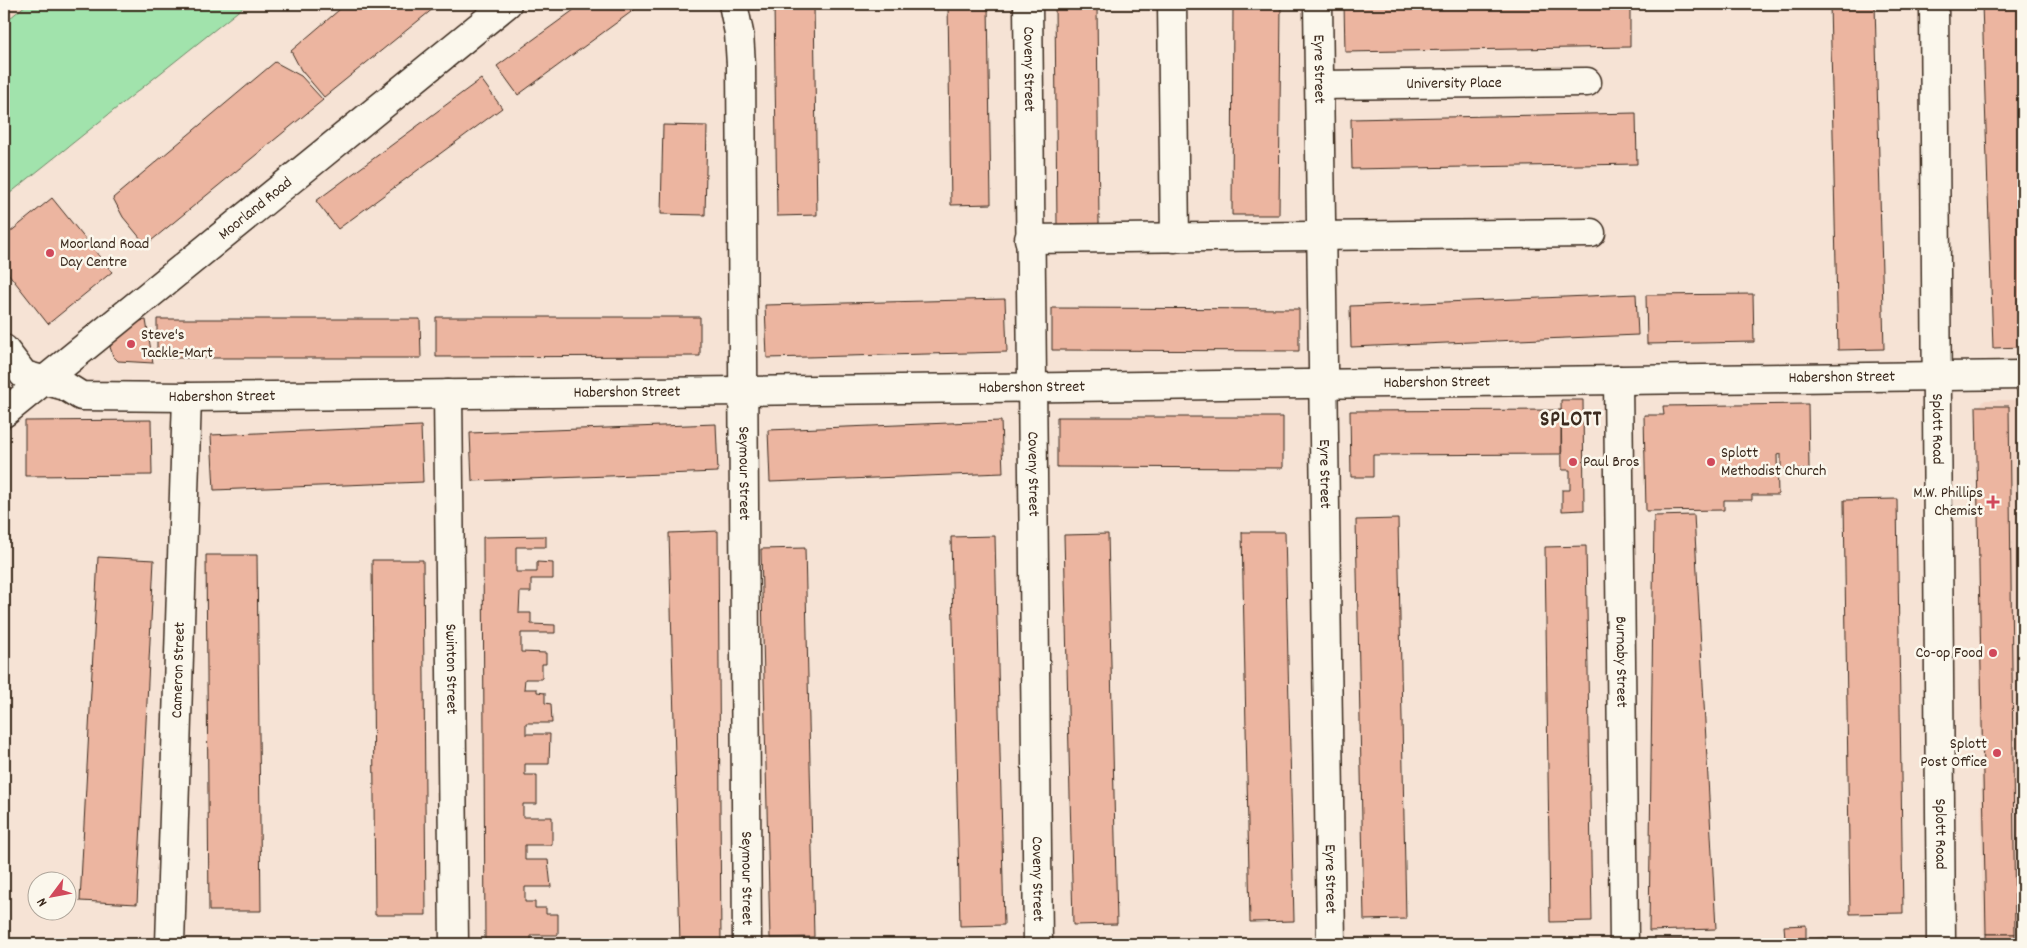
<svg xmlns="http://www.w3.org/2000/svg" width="2027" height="948" viewBox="0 0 2027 948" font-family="Dekko,sans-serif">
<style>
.built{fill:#f3d5c5}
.green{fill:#a1e3ac;stroke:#6e8665}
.building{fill:#ecb5a0;stroke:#3b2a1e}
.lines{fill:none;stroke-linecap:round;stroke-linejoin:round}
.minor-casing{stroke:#3b2a1e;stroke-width:31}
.minor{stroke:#fbf7ec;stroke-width:28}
.rail-casing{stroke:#3b2a1e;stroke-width:5.5}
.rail{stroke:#fbf7ec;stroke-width:4;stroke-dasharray:11;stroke-linecap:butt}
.poi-dot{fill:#d1495b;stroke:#fbf7ec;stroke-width:2}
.labels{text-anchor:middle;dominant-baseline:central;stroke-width:5;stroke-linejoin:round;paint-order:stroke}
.street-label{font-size:16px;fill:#3b2a1e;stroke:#fbf7ec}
.poi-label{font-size:16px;fill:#3b2a1e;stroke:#fbf7ec;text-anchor:start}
.district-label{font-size:21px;font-weight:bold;letter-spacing:1px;fill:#3b2a1e;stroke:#fbf7ec}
</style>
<rect width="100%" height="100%" fill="#f6e3d5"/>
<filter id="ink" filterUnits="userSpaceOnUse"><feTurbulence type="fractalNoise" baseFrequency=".02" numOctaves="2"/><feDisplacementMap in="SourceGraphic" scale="10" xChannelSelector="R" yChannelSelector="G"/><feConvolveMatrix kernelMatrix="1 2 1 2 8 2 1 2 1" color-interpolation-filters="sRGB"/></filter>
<g filter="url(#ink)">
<g class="built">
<polygon points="4,4 27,4 4,23"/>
<polygon points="1985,400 2023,400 2023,934 1983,934 1976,409"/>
</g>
<polygon class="green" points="27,4 247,4 4,198 4,23"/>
<g class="building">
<polygon points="346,4 439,4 324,97 301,70 291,51"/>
<polygon points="582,4 642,4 518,95 497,66"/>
<polygon points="774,4 814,4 817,215 777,216"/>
<polygon points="948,4 988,4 991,204 951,205"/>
<polygon points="1055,4 1097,4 1099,226 1057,226"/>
<polygon points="1233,4 1281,4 1279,215 1232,215"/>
<polygon points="1344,4 1630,4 1630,47 1345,52"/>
<polygon points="1830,4 1875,4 1884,349 1838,350"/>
<polygon points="1982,4 2023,4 2023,347 1993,348"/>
<polygon points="275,62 301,76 323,100 146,245 123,217 113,198"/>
<polygon points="481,79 502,108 338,229 316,201"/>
<polygon points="1636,113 1637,164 1352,169 1351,119"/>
<polygon points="663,125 707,126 705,215 661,214"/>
<polygon points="52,198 112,272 48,324 4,268 4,237"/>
<polygon points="1636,294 1638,335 1351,347 1350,306"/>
<polygon points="1753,294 1754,342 1647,344 1646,295"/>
<polygon points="1005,299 1007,352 767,358 765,305"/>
<polygon points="1052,308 1299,309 1299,351 1052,350"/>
<polygon points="436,317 700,317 700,356 436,357"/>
<polygon points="157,319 420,319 421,358 157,358"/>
<polygon points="146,320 153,363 118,361 113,356 110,347 114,341 140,321"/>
<polygon points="1561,400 1583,400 1584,510 1562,511 1562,490 1570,490 1570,470 1562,470"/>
<polygon points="1808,404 1809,470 1781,470 1781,454 1777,455 1778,495 1752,495 1752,500 1724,500 1724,510 1646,511 1644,415 1664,415 1663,406"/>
<polygon points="1976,406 2009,406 2015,934 1986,934"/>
<polygon points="1561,410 1561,454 1373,455 1373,477 1351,477 1350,411"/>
<polygon points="1057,417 1283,417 1283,468 1057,467"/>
<polygon points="151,420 152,475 25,476 25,421"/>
<polygon points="1001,421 1003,473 770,482 768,430"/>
<polygon points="716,424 718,472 472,481 470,433"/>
<polygon points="421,426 423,482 214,490 211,435"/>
<polygon points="1897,499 1903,913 1850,914 1844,500"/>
<polygon points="1694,515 1716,929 1649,931 1654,516"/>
<polygon points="1398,519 1406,919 1364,920 1356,520"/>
<polygon points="718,531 721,944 680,944 669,533"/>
<polygon points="1242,532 1285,532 1294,921 1250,922"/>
<polygon points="1108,534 1117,924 1073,925 1064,535"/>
<polygon points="546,536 546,547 516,547 516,572 537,572 537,562 553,563 553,579 531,579 531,592 520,592 519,613 531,613 531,624 555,625 555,633 521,633 521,652 546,653 546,664 542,664 542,679 525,679 524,689 537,689 537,692 545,693 545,703 551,704 552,723 526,723 526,734 550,734 549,764 525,764 525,775 537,775 537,804 523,804 523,817 552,817 552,845 525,845 525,860 548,860 551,887 525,887 525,902 535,902 535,908 546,908 546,914 558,914 558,935 531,935 531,944 485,944 483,537"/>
<polygon points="995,536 1004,925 960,926 951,537"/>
<polygon points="1586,546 1592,921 1550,922 1545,547"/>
<polygon points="805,548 814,937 770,938 761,549"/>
<polygon points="206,555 257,555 261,911 209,911"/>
<polygon points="98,557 154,560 137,904 80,901"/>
<polygon points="372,560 423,560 426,915 375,915"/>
<polygon points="1806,925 1806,939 1825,938 1826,944 1651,944 1651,940 1785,938 1784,926"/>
<rect x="1986" y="934" width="29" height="10"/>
</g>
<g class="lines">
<defs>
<g id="minor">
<path id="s1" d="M 733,4 L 739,33 L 741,65 L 747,944"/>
<path id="s2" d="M 1028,4 L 1038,944"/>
<polyline points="1172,4 1175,238"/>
<path id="s3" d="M 1318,4 L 1331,944"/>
<path id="s4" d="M 1934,4 L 1941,944"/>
<path id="s5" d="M 1320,85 L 1587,82"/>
<polyline points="1029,239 1591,233"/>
<path id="s6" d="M 4,349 L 24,375 L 65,386 L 81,396 L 187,397 L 744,391 L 2023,375"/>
<path id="s7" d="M 1618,380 L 1624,944"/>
<path id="s8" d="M 448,394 L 454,944"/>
<path id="s9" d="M 4,413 L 507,4"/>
<path id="s10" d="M 170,944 L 187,397"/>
</g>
</defs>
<use href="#minor" class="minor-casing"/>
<use href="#minor" class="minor"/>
<defs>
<polyline id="rail" points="4,8 9,4"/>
</defs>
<use href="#rail" class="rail-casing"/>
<use href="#rail" class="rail"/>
</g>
</g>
<g class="poi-dot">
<circle cx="50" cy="253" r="5"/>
<circle cx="131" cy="344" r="5"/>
<circle cx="1573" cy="462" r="5"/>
<circle cx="1711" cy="462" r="5"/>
<path d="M1990.5 494.5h5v5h5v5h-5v5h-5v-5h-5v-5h5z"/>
<circle cx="1993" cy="653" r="5"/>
<circle cx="1997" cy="753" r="5"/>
</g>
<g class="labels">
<g class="street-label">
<text stroke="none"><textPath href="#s2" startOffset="65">Coveny Street</textPath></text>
<text stroke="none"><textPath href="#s3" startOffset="65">Eyre Street</textPath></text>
<text stroke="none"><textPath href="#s5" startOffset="134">University Place</textPath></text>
<text stroke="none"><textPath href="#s9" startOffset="324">Moorland Road</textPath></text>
<text stroke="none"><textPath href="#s6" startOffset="1855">Habershon Street</textPath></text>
<text stroke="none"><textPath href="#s6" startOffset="1450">Habershon Street</textPath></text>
<text stroke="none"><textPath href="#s6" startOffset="1045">Habershon Street</textPath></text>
<text stroke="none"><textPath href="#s6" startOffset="640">Habershon Street</textPath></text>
<text stroke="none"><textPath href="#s6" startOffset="235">Habershon Street</textPath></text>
<text stroke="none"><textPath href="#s4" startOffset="425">Splott Road</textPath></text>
<text stroke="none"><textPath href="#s1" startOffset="470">Seymour Street</textPath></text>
<text stroke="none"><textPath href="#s2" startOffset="470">Coveny Street</textPath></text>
<text stroke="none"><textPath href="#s3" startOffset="470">Eyre Street</textPath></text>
<text stroke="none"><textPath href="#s7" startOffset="282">Burnaby Street</textPath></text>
<text stroke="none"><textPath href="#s8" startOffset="275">Swinton Street</textPath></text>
<text stroke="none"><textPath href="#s10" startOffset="274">Cameron Street</textPath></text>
<text stroke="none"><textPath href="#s4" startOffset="830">Splott Road</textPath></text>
<text stroke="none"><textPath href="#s1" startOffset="875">Seymour Street</textPath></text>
<text stroke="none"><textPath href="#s2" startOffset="875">Coveny Street</textPath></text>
<text stroke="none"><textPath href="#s3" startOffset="875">Eyre Street</textPath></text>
</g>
<g class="poi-label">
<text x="60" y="244">Moorland Road<tspan x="60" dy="18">Day Centre</tspan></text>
<text x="141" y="335">Steve's<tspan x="141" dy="18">Tackle-Mart</tspan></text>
<text x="1721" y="453">Splott<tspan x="1721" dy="18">Methodist Church</tspan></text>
<text x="1583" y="462">Paul Bros</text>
<text x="1983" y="493" text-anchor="end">M.W. Phillips<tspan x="1983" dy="18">Chemist</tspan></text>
<text x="1983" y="653" text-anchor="end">Co-op Food</text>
<text x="1987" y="744" text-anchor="end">Splott<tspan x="1987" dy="18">Post Office</tspan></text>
</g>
<g class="district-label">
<text x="1571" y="421">SPLOTT</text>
</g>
</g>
<rect width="2027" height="948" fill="none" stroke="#fbf7ec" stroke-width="20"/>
<rect x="10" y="10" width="2007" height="928" fill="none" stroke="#3b2a1e" stroke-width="2" filter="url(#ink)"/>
<g transform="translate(52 896) rotate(238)"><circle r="24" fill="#fbf7ec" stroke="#aea59a"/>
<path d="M0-4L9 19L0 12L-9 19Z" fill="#d1495b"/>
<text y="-8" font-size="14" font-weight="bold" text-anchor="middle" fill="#3b2a1e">N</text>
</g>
</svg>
